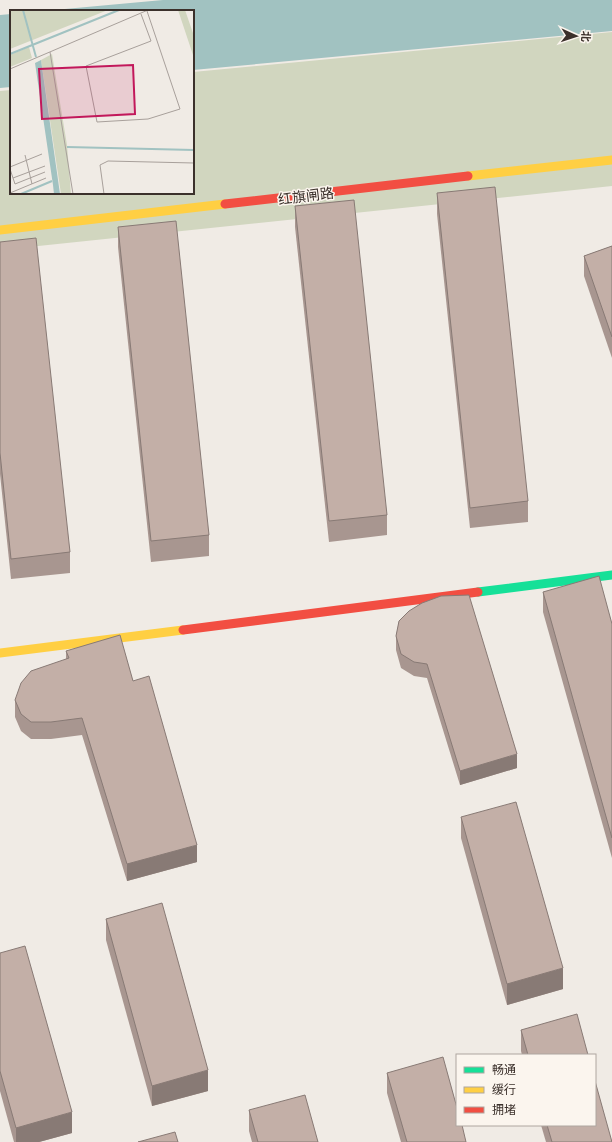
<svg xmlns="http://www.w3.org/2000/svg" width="612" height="1142" viewBox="0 0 612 1142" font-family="Jost,'Noto Sans SC',sans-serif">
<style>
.green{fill:#d1d6bf}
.water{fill:#a1c2c1}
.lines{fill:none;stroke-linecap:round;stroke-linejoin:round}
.fast{stroke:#16e098;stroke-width:9}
.slow{stroke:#ffcf43;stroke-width:9}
.jam{stroke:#f24e42;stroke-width:9}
.wall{fill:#a89690}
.shaded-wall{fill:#887a75}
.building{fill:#c3afa7;stroke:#887a75}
.labels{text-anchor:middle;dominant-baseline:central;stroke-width:3;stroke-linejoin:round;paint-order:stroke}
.street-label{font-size:14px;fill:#3b302b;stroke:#fbf5ee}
.inset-river{fill:none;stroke:#a1c2c1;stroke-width:2}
.inset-road{fill:none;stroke:#a8a09b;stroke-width:1}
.view{fill:#c2185b;fill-opacity:0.15;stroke:#c2185b;stroke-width:2}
.inset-edge{fill:none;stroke:#3b302b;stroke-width:2}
</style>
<rect width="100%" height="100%" fill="#f0ebe5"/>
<polygon class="green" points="612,32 612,186 0,250 0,91 11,90 11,193 193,193 193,72"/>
<g class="water">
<polygon points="163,0 612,0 612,31 193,70 193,11 43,11"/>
<polygon points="11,14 11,87 0,88 0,15"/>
</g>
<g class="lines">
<polyline class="fast" points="478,592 612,575"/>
<g class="slow">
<polyline points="468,176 612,160"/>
<polyline points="0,230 225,204"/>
<polyline points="0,653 183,630"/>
</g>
<g class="jam">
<polyline points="225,204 468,176"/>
<polyline points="183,630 478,592"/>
</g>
</g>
<g class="wall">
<polygon points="437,193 528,501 528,522 470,528 437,214"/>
<polygon points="295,206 387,515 387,535 329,542 295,227"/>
<polygon points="118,227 209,535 209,556 151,562 118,247"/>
<polygon points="0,242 70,552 70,573 11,579 0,474"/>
<polygon points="612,246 612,358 584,276 584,256"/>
<polygon points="543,592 612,624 612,858 543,612"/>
<polygon points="399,621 517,768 460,785 427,678 414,676 401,668 396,650 396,636"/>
<polygon points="66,651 133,681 197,862 127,881 82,735 51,739 31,739 21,731 15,717 15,700 66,659"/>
<polygon points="461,817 563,989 507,1005 461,838"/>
<polygon points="106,919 208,1091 152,1106 106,940"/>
<polygon points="0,953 72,1133 39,1142 14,1142 0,1091"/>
<polygon points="521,1030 588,1055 522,1055 521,1051"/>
<polygon points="387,1073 466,1142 401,1142 387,1093"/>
<polygon points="249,1110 318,1142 252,1142 249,1131"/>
<polygon points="541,1125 595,1125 612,1142 546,1142"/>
</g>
<g class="shaded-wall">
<polygon points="517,754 517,768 460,785 460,771"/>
<polygon points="197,845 197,862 127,881 127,864"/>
<polygon points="563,968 563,989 507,1005 507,984"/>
<polygon points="208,1070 208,1091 152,1106 152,1086"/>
<polygon points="72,1112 72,1133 39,1142 16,1142 16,1128"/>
</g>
<g class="building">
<polygon points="495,187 528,501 470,508 437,193"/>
<polygon points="354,200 387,515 329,521 295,206"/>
<polygon points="176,221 209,535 151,541 118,227"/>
<polygon points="36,238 70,552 11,559 0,453 0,242"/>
<polygon points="612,246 612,337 584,256"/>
<polygon points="599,576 612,624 612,838 543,592"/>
<polygon points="469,595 517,754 460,771 427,664 414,662 401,654 396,636 399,621 409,611 422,603 441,596"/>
<polygon points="120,635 133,681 149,676 197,845 127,864 82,718 51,722 31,722 21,714 15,700 21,683 31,671 69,658 66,651"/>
<polygon points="516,802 563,968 507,984 461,817"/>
<polygon points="162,903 208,1070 152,1086 106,919"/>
<polygon points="25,946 72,1112 16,1128 0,1071 0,953"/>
<polygon points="577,1014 588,1055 528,1055 521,1030"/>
<polygon points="443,1057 457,1108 457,1125 462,1125 466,1142 407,1142 387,1073"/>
<polygon points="595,1081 612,1142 552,1142 547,1125 595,1125"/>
<polygon points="305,1095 318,1142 258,1142 249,1110"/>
<polygon points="175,1132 178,1142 138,1142"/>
</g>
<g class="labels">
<g class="street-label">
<text transform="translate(306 196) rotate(-7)">红旗闸路</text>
</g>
</g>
<g transform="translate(10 10)">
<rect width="184" height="184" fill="#f0ebe5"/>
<path d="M 0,0 L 98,0 L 0,39 ZM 168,0 L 175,0 L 184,26 L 184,48 ZM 19,37 L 22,48 L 0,57 L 0,45 ZM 42,44 L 57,135 L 61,184 L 51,184 L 31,50 Z" fill="#d1d6bf"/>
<path d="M 31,50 L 50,184 L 44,184 L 43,175 L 25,53 Z" fill="#a1c2c1"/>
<path class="inset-river" d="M 13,0 L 26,47M 0,44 L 109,0M 57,137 L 184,140M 11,184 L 42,171"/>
<path class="inset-road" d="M 131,4 L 141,31 L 76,56 L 87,112 L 138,109 L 170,99 L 137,1M 40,42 L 63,184M 0,59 L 138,0M 15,145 L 22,174M 0,157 L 32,144M 0,159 L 5,174 L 35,162M 3,168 L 35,156M 0,183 L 36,168M 94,184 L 90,155 L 98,151 L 184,153"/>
<path class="view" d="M 123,55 L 125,104 L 32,109 L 29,59 Z"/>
<rect width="184" height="184" class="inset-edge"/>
</g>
<rect x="456" y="1054" width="140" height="72" fill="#fbf5ee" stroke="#aea6a0"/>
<rect x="464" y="1067" width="20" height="6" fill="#16e098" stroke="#aea6a0"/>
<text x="492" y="1074" font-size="12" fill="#3b302b">畅通</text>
<rect x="464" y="1087" width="20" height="6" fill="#ffcf43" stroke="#aea6a0"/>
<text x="492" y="1094" font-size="12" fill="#3b302b">缓行</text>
<rect x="464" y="1107" width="20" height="6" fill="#f24e42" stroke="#aea6a0"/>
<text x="492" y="1114" font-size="12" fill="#3b302b">拥堵</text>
<g transform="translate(576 36) rotate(93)" stroke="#fbf5ee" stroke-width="3" paint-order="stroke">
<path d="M0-3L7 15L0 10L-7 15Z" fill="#3b302b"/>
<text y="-6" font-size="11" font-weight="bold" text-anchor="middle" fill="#3b302b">北</text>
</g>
</svg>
